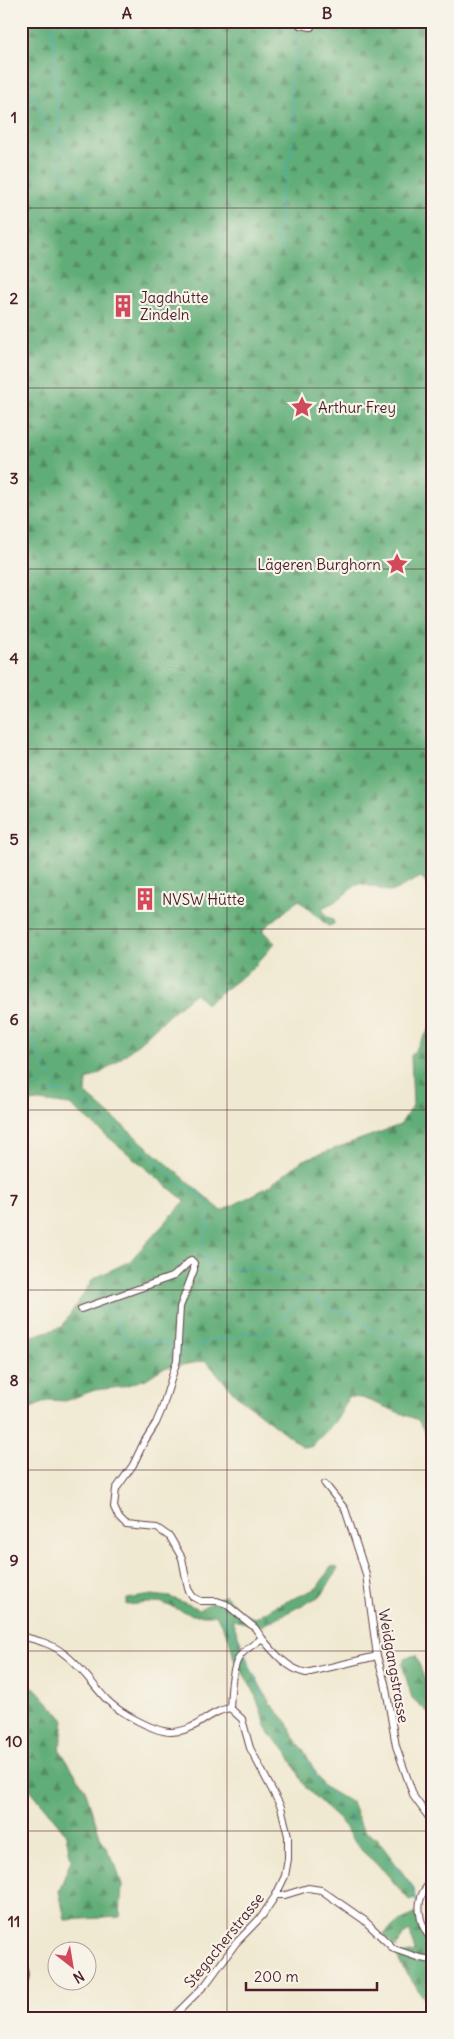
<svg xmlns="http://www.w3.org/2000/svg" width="454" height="2039" viewBox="0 0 454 2039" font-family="Delius,sans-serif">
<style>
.forest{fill:url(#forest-firs);stroke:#566651}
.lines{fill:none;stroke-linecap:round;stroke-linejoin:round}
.stream{stroke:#42afbf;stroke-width:1}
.minor-casing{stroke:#633d44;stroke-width:8}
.minor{stroke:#fff;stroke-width:6}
.grid{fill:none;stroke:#4a1f2b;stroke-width:1;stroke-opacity:0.55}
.labels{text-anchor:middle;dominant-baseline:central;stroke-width:4.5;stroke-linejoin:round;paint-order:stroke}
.poi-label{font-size:15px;fill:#4a1f2b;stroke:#f7f3e8;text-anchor:start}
.street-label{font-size:15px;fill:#4a1f2b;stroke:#f7f3e8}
.neatline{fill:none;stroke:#4a1f2b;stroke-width:2}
.grid-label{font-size:16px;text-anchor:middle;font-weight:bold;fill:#4a1f2b}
</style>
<defs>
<pattern id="forest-firs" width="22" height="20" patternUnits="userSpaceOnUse" patternTransform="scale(1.25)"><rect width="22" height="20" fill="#61ad77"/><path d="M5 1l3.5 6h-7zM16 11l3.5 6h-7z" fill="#528c62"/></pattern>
</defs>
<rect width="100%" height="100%" fill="#f7f3e8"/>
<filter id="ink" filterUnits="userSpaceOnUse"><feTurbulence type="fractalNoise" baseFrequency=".02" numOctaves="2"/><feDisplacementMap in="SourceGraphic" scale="10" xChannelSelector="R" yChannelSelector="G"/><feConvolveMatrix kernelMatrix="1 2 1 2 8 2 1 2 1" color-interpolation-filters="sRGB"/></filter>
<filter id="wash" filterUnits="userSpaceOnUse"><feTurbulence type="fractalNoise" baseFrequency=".0096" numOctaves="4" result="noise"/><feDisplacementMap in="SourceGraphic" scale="20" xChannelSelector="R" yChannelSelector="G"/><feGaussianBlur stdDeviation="1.12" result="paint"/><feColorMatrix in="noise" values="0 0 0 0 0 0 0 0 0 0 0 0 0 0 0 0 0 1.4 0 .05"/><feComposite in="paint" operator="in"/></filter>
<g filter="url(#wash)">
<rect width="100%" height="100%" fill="#f0e9d1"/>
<g class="forest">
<path d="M 21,21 L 304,21 L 308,26 L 320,21 L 433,21 L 433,893 L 421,877 L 391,892 L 359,883 L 336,901 L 322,908 L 326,916 L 333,919 L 334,924 L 328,926 L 299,900 L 262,930 L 275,943 L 253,968 L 206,1004 L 196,993 C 162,1017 124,1064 87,1080 L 86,1094 L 222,1211 L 268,1187 L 303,1160 L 400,1125 L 413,1105 L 411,1056 L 433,1024 L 433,1447 L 418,1420 L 362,1398 L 347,1397 C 344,1417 324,1432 311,1447 L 303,1447 L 236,1395 L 206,1361 L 163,1368 L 146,1379 L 121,1387 L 95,1390 L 65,1401 L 49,1400 L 21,1413 L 21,1344 L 29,1337 L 62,1327 L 93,1279 L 130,1261 L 185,1201 L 70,1105 L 39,1101 L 21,1103 Z"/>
<polygon points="331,1567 338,1568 322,1595 261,1626 232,1620 252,1671 270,1703 288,1723 294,1738 303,1749 323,1786 352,1803 363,1830 377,1839 414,1888 415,1898 409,1900 384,1871 360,1849 340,1821 306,1788 287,1752 269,1734 253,1689 234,1659 229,1638 216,1615 192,1615 160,1602 127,1605 127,1599 152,1595 170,1597 200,1609 225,1595 243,1614 255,1618 274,1607 317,1588"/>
<polygon points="416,1655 424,1678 433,1686 433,1717 412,1698 402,1664 405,1658"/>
<polygon points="21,1684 35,1688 64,1720 60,1750 85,1789 101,1839 116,1866 122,1885 120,1917 65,1920 59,1891 71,1860 66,1834 21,1778"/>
<polygon points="417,1913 421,1928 433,1946 433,2011 402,1967 397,1956 415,1952 410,1931 403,1935 396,1948 383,1935 399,1921"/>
</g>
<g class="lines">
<g class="stream">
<polyline points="52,21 62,173 73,185"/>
<polyline points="21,73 41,110 42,120 49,130 59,138"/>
<polyline points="290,73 296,63 299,30 297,28"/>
<polyline points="290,79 292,81 289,85 295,121 293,136"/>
<polyline points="78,190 89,201"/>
<polyline points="285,254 277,238 281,215 280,194 286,182 285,169 294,146 293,142"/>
<polyline points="21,1019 29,1031"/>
<polyline points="32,1038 46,1073 52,1077 58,1084"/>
<path d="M 21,1070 C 27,1081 35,1081 44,1088"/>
<polyline points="51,1092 63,1091 71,1097"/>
<polyline points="76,1098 148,1156"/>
<polyline points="152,1159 189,1189 203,1198 210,1206 210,1210"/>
<polyline points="201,1246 208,1230 208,1213"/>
<polyline points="202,1251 208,1263 219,1268 235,1269 249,1266 256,1267 288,1280"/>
<polyline points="293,1281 305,1280 310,1286"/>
<polyline points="315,1299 330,1307 333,1311 351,1312 376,1333 399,1337 411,1344 423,1344 433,1347"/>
<polyline points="104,1303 129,1342 164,1342 176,1350"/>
<polyline points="277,1322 305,1298"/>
<path d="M 209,1341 C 227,1336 231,1342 248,1331 C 264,1335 261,1340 273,1326"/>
<polyline points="194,1347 206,1343"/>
<polyline points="181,1350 187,1349"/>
<polyline points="222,1613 241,1650"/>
<path d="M 244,1657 L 256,1678 L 256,1685 L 261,1692 L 260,1696 L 262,1699 L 261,1702 L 267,1712 L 271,1712 C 274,1723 289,1723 283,1736 L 297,1754 L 311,1765 L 316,1783 L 325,1792 L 330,1793 L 333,1800 L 350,1815 L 354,1827 L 357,1827 L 357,1831 L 361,1837 L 380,1857 L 394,1866 L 400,1876 L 409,1884 L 417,1903"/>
</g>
</g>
</g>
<g filter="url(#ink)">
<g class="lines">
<defs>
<g id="minor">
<polyline points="297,21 300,25 311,27"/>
<path d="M 81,1309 L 174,1276 L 191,1260 L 194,1263 L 194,1270 L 180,1307 L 177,1360 L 162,1409 L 156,1423 L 144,1442 L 133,1465 L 116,1489 L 114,1507 L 119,1518 L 126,1525 L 157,1528 L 170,1537 L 182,1558 L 188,1589 L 193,1597 L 201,1601 L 217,1601 L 226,1604 L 255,1628 L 262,1638 C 255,1644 245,1649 240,1656 C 231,1669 231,1693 230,1708"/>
<polyline points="325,1484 345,1509 366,1574 377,1656 385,1683 396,1746 414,1797 433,1823"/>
<path d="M 21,1636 C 36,1640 51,1643 63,1653 C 81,1666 92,1684 107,1700 C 119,1712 154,1732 171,1732 C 199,1731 206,1712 230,1708"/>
<path d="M 262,1638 C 274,1653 288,1669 306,1673 L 377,1656"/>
<path d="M 433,1881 C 412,1897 418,1924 433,1942"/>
<polyline points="276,1895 285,1895 308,1888 321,1890 364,1920 394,1949 420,1958 433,1960"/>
<polyline points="21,1956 25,1974 21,1994"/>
<polyline points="172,2018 206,1984 236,1943 262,1916 276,1895 285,1876 288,1859 288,1836 281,1807 250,1748 242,1719 230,1708"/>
</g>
</defs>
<use href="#minor" class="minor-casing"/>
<use href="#minor" class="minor"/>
</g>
</g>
<path class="grid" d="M 227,21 L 227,2018M 21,208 L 433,208M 21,388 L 433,388M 21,569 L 433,569M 21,749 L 433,749M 21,929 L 433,929M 21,1110 L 433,1110M 21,1290 L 433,1290M 21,1470 L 433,1470M 21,1651 L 433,1651M 21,1831 L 433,1831"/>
<defs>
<symbol id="building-bare" viewBox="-9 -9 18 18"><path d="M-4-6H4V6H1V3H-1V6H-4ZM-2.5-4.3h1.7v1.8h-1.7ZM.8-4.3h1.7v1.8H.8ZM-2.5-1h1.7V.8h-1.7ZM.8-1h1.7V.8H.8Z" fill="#d1495b" stroke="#f7f3e8" stroke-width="2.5" paint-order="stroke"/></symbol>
<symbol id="sight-bare" viewBox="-9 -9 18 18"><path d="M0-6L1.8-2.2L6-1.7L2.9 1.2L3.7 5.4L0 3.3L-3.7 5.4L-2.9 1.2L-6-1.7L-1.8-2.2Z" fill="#d1495b" stroke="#f7f3e8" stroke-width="2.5" paint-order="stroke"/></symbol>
</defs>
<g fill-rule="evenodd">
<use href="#building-bare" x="107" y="290" width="32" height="32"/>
<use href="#sight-bare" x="286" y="391" width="32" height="32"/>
<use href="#sight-bare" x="381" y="548" width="32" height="32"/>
<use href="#building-bare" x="129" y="883" width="32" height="32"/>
</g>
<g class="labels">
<g class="poi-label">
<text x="140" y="297">Jagdhütte<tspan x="140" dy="17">Zindeln</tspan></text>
<text x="318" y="407">Arthur Frey</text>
<text x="381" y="564" text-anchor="end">Lägeren Burghorn</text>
<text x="162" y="899">NVSW Hütte</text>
</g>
<g class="street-label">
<text transform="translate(394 1666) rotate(80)">Weidgangstrasse</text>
<text transform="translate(224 1940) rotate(-51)">Stegacherstrasse</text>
</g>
</g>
<rect width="454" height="2039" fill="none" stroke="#f7f3e8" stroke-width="55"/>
<g transform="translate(72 1966) rotate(149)"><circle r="24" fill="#f7f3e8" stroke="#b29e9c"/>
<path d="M0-4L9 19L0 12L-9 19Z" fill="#d1495b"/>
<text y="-8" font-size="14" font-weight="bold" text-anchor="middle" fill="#4a1f2b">N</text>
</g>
<path d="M246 1982v8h131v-8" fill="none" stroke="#4a1f2b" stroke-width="2.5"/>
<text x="254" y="1982" font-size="15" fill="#4a1f2b" stroke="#f7f3e8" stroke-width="4" paint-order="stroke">200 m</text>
<rect x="28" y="28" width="398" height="1984" class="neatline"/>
<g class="grid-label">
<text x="127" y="19">A</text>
<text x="327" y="19">B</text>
<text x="14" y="123">1</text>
<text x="14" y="304">2</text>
<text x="14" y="484">3</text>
<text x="14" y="664">4</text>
<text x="14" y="845">5</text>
<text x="14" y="1025">6</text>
<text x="14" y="1206">7</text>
<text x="14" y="1386">8</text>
<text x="14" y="1566">9</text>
<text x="14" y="1747">10</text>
<text x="14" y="1927">11</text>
</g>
</svg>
